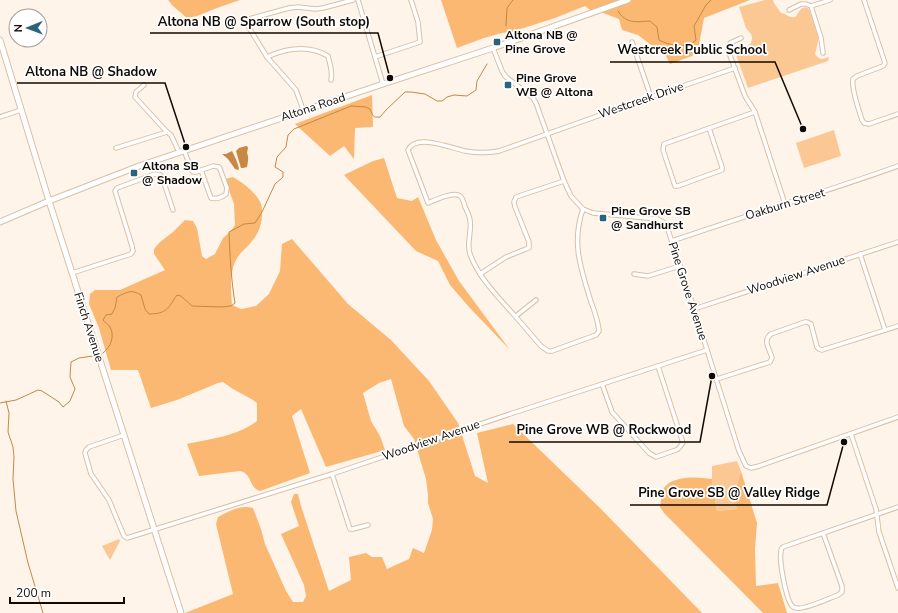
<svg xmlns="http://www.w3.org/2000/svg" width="898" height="613" viewBox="0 0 898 613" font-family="'Nunito Sans',sans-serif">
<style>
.green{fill:#fbc894}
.forest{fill:#fab873}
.water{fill:#c68842}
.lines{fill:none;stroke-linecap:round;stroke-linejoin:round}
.stream{stroke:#c68842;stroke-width:1}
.street-casing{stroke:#d8c0a8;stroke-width:5.5}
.secondary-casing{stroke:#d8c0a8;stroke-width:7}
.street{stroke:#fff;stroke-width:3.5}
.secondary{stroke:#fff;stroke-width:5}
.poi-dot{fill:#2b637d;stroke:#fff;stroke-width:1.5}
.labels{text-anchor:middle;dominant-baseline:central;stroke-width:3.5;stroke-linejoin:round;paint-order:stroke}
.poi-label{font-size:12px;font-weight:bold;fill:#110903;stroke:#fff;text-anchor:start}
.street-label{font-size:12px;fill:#110903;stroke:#fff}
.leader{fill:none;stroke:#110903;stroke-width:1.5}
.callout-dot{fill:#110903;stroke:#fff;stroke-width:1.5}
.callout-label{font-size:13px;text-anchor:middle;font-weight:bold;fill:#110903;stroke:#fff;stroke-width:3.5;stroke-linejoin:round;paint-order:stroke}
</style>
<rect width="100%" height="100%" fill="#fef4ea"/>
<g class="green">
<path d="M 765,0 L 773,0 L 774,3 L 781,13 C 788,14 788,18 795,17 C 800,12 801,4 809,9 L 818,37 L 818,42 L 815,54 C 820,61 822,59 829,57 L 828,61 L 748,88 L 735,52 L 748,46 L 751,43 L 752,38 L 751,34 L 746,28 L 739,7 Z"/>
<polygon points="834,130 841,156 804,168 796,143"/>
<polygon points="737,461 741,471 733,497 737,509 717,511 712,479 712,466"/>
<polygon points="119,539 120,541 110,560 102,546"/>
</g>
<g class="forest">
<polygon points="168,0 240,0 217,8 197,16 187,18 173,6"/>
<polygon points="441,0 750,0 704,18 698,50 692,56 670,64 663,50 651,45 638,35 622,30 619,19 603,13 594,13 585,6 555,18 511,32 502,33 484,38 457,48"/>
<polygon points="372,95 373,127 355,128 354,159 344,146 330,156 295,124"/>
<polygon points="384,158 397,198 412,201 418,197 436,240 459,281 510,350 469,307 450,285 438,261 416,251 344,175 373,161"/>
<path d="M 233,177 C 243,183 256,192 261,204 C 262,207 262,210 262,213 C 262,224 259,233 252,241 C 248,247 239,253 236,260 C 229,274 231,290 232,305 L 241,309 L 256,306 L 269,294 L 280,271 L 282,244 L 292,239 L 348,304 L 391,340 L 429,381 L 458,423 L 475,476 L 488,483 L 477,433 L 513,424 L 602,510 L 702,613 L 185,613 L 233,594 L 216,524 L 218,517 C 228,512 241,504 253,508 L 261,529 L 265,544 L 286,591 L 293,602 L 303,602 L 306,596 L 304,585 L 281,534 L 299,526 L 291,502 L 294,494 L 298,494 L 301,506 L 329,591 L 351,580 L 349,557 L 366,553 L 372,557 L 382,557 L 387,569 L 409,559 L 413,548 L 424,553 L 432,530 L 433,519 L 428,503 L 428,495 L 426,479 L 414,439 L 404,426 L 391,379 L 379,383 L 363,393 L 371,421 L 380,436 L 385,450 L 326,467 L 301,409 L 292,416 L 310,473 L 260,491 C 248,487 253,474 240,471 L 199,476 L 187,444 C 210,439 238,436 257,421 L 257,403 L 253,400 L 233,389 L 223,382 L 218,383 L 177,400 L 151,408 L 138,370 L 111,370 L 99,328 L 89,304 L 90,294 L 95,290 L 120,290 L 165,270 L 154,254 L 154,249 L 160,242 L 173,232 L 185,220 L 193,221 L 197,228 L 202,256 L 206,259 L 215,254 L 223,238 L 231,231 L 235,225 L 234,204 L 225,179 Z"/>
<path d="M 741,471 L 757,523 L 755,549 L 756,586 L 778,583 L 787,613 L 763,613 L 664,513 L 660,507 C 661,502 662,491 664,488 C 673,475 698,477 712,479 L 717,511 L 737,509 L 733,498 Z"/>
</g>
<g class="water">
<path d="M 246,146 L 247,146 L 248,148 L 247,153 C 249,157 248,162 247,167 L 243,168 L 241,168 L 236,151 L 239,148 Z"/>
<path d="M 232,151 C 235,157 238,163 239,169 L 238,170 L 235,169 L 228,159 L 222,154 L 226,154 Z"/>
</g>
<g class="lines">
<g class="stream">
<path d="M 618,11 C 626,24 636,22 650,21 L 657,27 L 659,40 C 671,46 677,46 690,45 L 696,40 L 694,26 L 706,5 L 711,0"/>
<polyline points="506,26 507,8 513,0"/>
<path d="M 103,353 C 111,347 115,336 110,327 C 108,324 105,322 103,320 L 106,315 L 112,314 L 115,308 L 117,297 C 127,292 131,289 141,295 L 145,309 L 149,314 C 167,314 168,308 177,295 L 181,296 L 192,306 L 221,307 L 231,306 L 235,303 C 231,279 230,256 229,232 L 244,224 L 255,223 L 262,212 L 275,184 L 283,177 L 283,172 L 275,167 L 277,157 L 286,147 L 288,135 L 294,129 L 351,106 L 366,107 L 370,109 C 373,115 372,118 380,117 L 386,110 L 405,92 L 411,92 L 425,94 L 437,101 L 442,101 L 447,97 L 454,95 L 467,96 L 476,90 L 477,81 L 487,64"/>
<polyline points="6,401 9,413 8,432 13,447 14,457 13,479 16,511 28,563 43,613"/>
<polyline points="0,403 16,400 38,390 42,391 59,402 63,407 70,401 75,389 70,377 71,362 79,358 93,356"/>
</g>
<defs>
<g id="street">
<polyline points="358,0 383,84"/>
<path d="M 864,0 L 885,63 L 883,66 L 857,76 L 853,79 C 851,89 859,110 862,120 L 864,123 L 869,124 L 898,114"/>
<polyline points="811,6 821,38 823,53"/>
<polyline points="789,10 801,4 806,4 811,6 830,0"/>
<polyline points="741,38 730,43 728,50 745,96 755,112 785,204"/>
<polyline points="632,42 651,97"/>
<polyline points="493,48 502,71 505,76 533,98 536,103 564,181 571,196 583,209 593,213 658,219 663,222 667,227 690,296 739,451 746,466 751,468 759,466 898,417"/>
<path d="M 267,57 C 287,48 309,45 328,56 C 330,65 333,72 331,80"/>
<polyline points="375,57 420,42 418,22 411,0"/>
<polyline points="144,85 136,92 135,97 167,132 171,135 179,152"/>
<polyline points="303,110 301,104 296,90 267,57 248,26 249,19 289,8 298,7 315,9 323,8 353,0"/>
<polyline points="0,117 21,110"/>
<polyline points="709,128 722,167 722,170 719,171 678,186 675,186 663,150 664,144 755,112"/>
<polyline points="116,148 167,132"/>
<path d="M 184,150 L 191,169 L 193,172 L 196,172 L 213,166 L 219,167 L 220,169 L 227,188 L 226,194 C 222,197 217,200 211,198 L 201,170"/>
<path d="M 583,209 C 571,243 581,269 591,302 C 595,312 598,321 599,331 L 596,335 L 552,351 L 548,351 L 541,346 C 532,336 524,326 515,316 C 499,298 478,277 470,254 C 466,243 472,233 470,221 C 470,216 467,211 465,207 C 464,203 463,198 460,196 C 454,191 435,200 428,203 L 408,150 C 416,133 451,148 465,151 C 476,153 488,153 499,151 L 651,97 L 735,68"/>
<path d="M 672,241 C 747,215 823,193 898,166"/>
<polyline points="860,254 885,330"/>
<path d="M 72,273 L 131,254 L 133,251 L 132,246 L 116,194 L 115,191 L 117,188 L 155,174 C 159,174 160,174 162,177 L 173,210"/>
<polyline points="480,274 506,257 526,249 529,248 529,242 515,207 514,202 516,197 564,181"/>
<polyline points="634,274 648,276 680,266"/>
<polyline points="694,309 898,242"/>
<polyline points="516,316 536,300"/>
<path d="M 717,379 L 770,362 L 772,358 C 770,349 762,341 771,334 L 805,322 L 807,322 L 811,324 L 817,347 L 819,349 L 822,350 L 898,326"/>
<polyline points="602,384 612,412 649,453 656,457 676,450 678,449 683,443 658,366"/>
<polyline points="851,434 876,509 879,532 898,588"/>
<polyline points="124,435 89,447 86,450 85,453 91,474 109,500 124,536 127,538 332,474 513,413 707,350"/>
<polyline points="332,474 350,529 353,529 368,525"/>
<path d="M 823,533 L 842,586 L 842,592 L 838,595 C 830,598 804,610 797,608 C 795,608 793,607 792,606 C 786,599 779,561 781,552 C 781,548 781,549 783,547 L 898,507"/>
</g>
<g id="secondary">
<polyline points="0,40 49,201 181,613"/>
<polyline points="0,222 49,201 139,166 383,84 493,48 628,0"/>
</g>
</defs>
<use href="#street" class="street-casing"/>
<use href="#secondary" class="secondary-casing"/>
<use href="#street" class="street"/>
<use href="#secondary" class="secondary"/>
</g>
<g class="poi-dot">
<rect x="493" y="38" width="8" height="8" rx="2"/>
<rect x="504" y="81" width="8" height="8" rx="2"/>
<rect x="130" y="169" width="8" height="8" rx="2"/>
<rect x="599" y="214" width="8" height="8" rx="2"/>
</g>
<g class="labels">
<g class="poi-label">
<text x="505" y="35">Altona NB @<tspan x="505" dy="14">Pine Grove</tspan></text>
<text x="516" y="78">Pine Grove<tspan x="516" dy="14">WB @ Altona</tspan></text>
<text x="142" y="166">Altona SB<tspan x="142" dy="14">@ Shadow</tspan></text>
<text x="611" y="211">Pine Grove SB<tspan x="611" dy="14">@ Sandhurst</tspan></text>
</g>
<g class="street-label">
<text transform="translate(641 100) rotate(-19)">Westcreek Drive</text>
<text transform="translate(313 107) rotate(-18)">Altona Road</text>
<text transform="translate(785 204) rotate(-17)">Oakburn Street</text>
<text transform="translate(796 275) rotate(-18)">Woodview Avenue</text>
<text transform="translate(688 291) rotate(72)">Pine Grove Avenue</text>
<text transform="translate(89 327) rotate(72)">Finch Avenue</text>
<text transform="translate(431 440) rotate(-19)">Woodview Avenue</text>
</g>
</g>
<path class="leader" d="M390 78L378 33H150M803 129L775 62H610M186 147L165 83H17M712 376L700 442H509M844 442L827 505H630"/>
<g class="callout-dot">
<circle cx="390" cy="78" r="4"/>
<circle cx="803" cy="129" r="4"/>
<circle cx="186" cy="147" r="4"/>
<circle cx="712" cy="376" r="4"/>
<circle cx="844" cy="442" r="4"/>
</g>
<g class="callout-label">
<text x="264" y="26">Altona NB @ Sparrow (South stop)</text>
<text x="692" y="54">Westcreek Public School</text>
<text x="91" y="76">Altona NB @ Shadow</text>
<text x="604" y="434">Pine Grove WB @ Rockwood</text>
<text x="729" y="497">Pine Grove SB @ Valley Ridge</text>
</g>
<g transform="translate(28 28) rotate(269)"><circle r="19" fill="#ffffff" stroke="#a09d9a"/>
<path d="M0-3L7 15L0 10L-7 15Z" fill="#2b637d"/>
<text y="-6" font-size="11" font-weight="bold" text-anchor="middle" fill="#110903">N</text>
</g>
<path d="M10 597v6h114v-6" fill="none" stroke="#110903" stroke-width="2"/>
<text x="16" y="597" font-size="12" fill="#110903" stroke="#ffffff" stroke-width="3" paint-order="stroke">200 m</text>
</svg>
